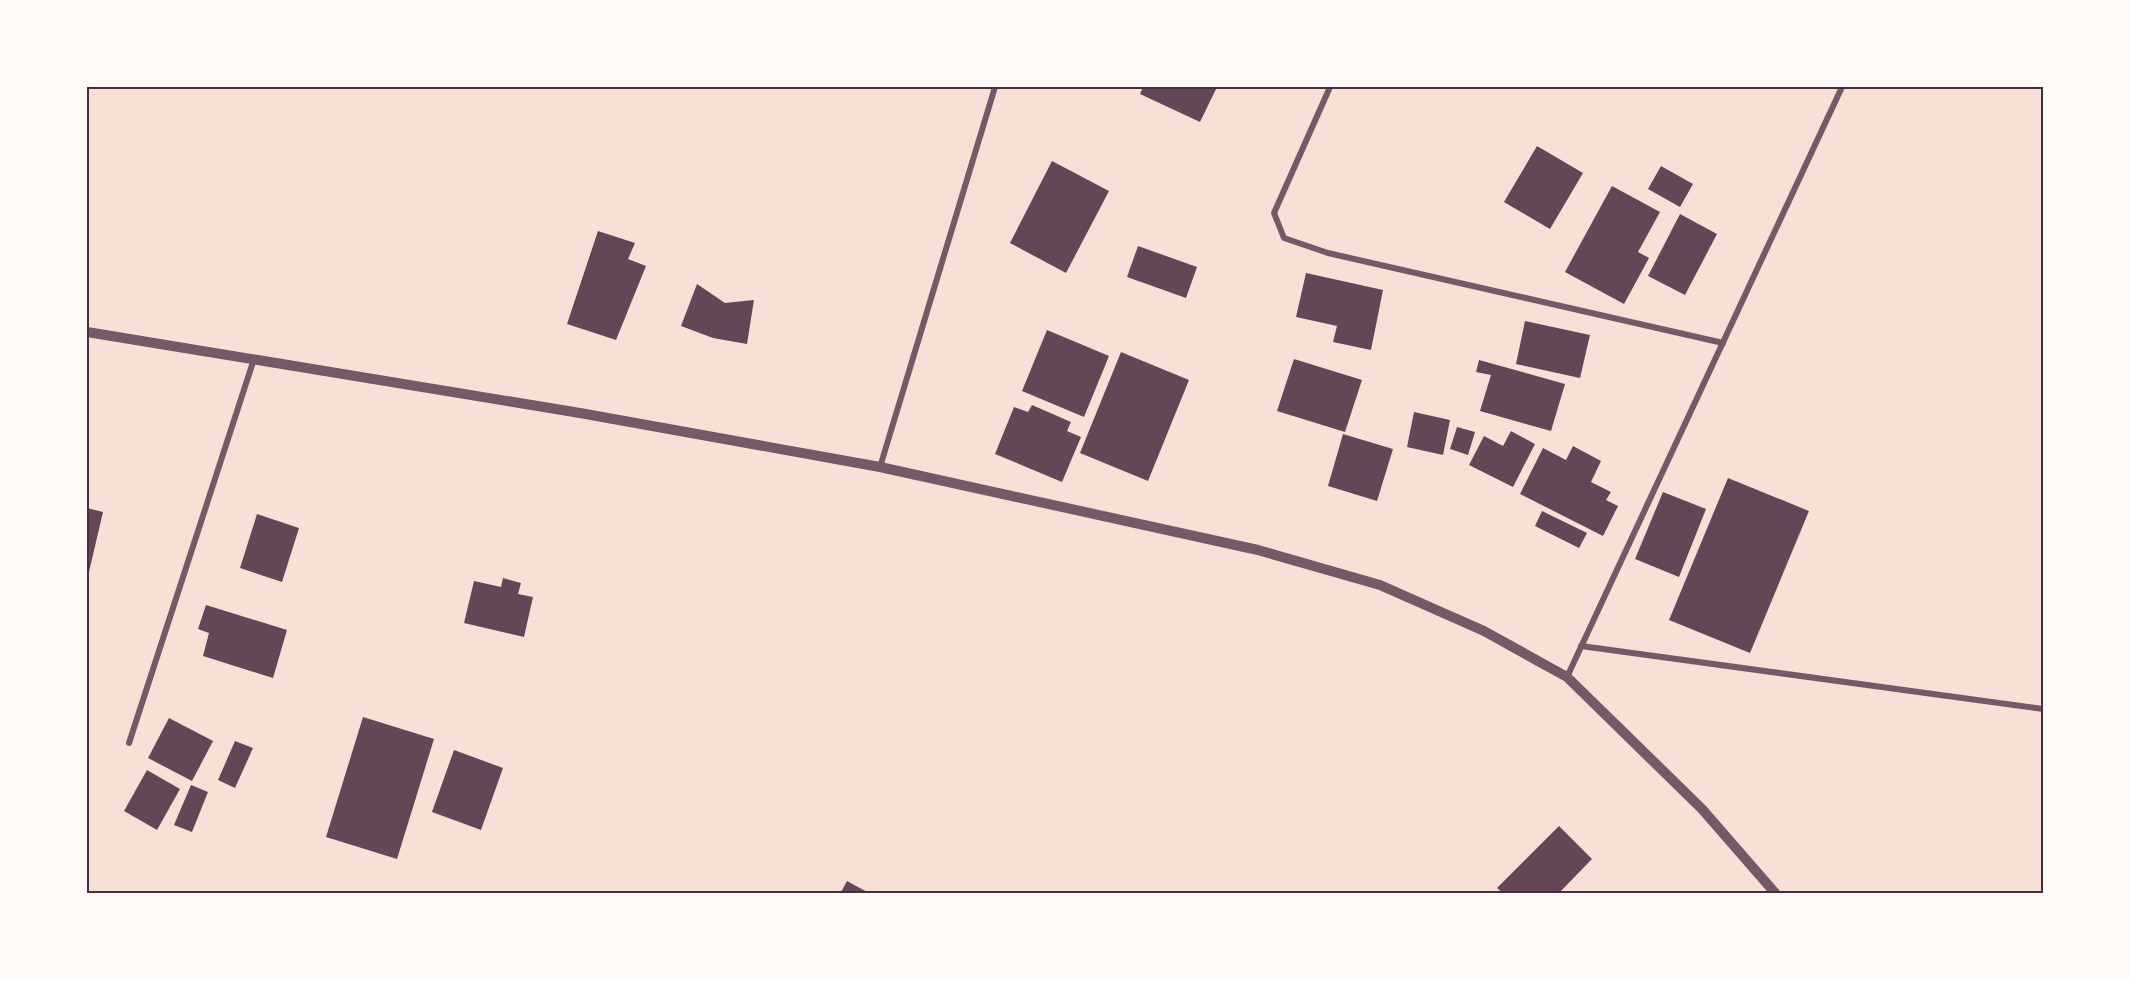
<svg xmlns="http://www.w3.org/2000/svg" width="2130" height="981" viewBox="0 0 2130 981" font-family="'PT Sans Narrow',sans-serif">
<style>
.building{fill:#644757}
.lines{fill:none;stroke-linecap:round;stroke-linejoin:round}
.minor{stroke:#755966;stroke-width:6}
.tertiary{stroke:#755966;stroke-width:10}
.neatline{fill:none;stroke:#4a2c40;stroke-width:2}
</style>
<rect width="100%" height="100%" fill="#f7e1d7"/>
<g class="building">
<polygon points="1143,87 1217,87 1200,122 1140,94"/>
<polygon points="1537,146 1583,173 1550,229 1504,202"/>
<polygon points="1052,161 1109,191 1066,273 1010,243"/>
<polygon points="1661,166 1693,184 1680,207 1648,189"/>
<polygon points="1612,186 1660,212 1638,252 1649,258 1624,304 1565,272"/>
<polygon points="1680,214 1717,234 1685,295 1648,276"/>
<polygon points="598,231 635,243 628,259 646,266 616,340 567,324"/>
<polygon points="1138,246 1197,267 1186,298 1127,277"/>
<polygon points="1306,273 1383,290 1371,350 1333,342 1337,326 1296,317"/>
<polygon points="697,284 725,303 754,300 747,344 713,338 681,326"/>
<polygon points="1525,321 1590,335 1580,378 1516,364"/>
<polygon points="1047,330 1109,356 1084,417 1022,391"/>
<polygon points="1121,352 1189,380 1148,481 1080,453"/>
<polygon points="1294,359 1362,380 1345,432 1277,411"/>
<polygon points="1479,360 1565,384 1551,431 1480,411 1491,375 1476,372"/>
<polygon points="1032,405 1071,422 1067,431 1081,437 1062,482 995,454 1014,407 1028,412"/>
<polygon points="1414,412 1450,420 1443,455 1407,447"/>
<polygon points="1457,427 1475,432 1468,455 1450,449"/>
<polygon points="1511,431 1535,444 1513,487 1469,465 1484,436 1503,446"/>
<polygon points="1343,434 1393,449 1377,501 1328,486"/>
<polygon points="1573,446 1601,461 1591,482 1611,492 1606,500 1618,506 1603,536 1520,494 1543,448 1566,460"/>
<polygon points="1728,478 1809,511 1750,653 1669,620"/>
<polygon points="1663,492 1706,509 1679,577 1635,559"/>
<polygon points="87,508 103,512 88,576 87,576"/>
<polygon points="1542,511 1587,533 1579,548 1535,526"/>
<polygon points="257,514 299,528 282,582 240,568"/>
<polygon points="503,578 521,583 518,594 533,597 524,637 464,623 474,581 501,587"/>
<polygon points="206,605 287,630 273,678 203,656 209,633 198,629"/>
<polygon points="363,717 434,739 397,859 326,837"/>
<polygon points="169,718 213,741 192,781 148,758"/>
<polygon points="235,741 253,748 235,788 218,780"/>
<polygon points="454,750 503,768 481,830 432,812"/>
<polygon points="147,770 180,789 157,830 124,811"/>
<polygon points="191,785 208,792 192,832 174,825"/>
<polygon points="1559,826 1592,859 1558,894 1504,894 1497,888"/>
<polygon points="847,881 871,894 840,894"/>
</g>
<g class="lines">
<g class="minor">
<polyline points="1330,87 1274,213 1284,238 1328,253 1723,343"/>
<polyline points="880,467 995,87"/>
<polyline points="1581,646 2043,709"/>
<polyline points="1567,677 1842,87"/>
<polyline points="129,743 254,359"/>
</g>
<polyline class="tertiary" points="87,332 580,413 880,467 1258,550 1380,585 1484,631 1567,677 1702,809 1776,894"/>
</g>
<rect width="2130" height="981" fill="none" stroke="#fffaf5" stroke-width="177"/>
<rect x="88" y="88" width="1954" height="804" class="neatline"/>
</svg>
